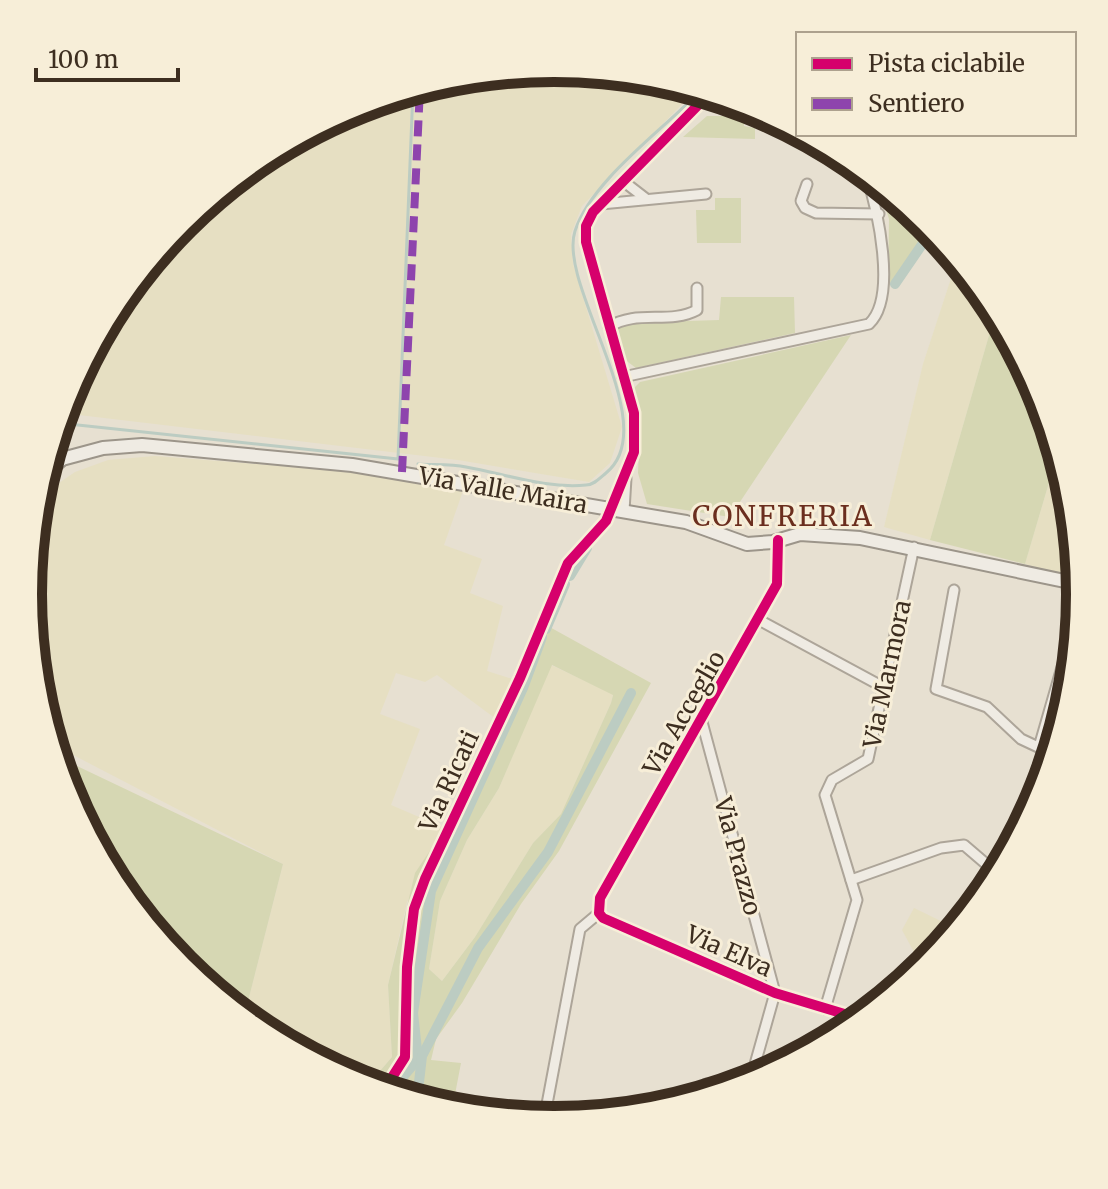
<svg xmlns="http://www.w3.org/2000/svg" width="1108" height="1189" viewBox="0 0 1108 1189" font-family="Merriweather,serif">
<style>
.farmland{fill:#e6dfc2}
.green{fill:#d6d7b3;fill-rule:evenodd}
.lines{fill:none;stroke-linecap:round;stroke-linejoin:round}
.stream{stroke:#bcccc2;stroke-width:3}
.canal{stroke:#bcccc2;stroke-width:10}
.street-casing{stroke:#ada599;stroke-width:13}
.secondary-casing{stroke:#9c958a;stroke-width:16}
.street{stroke:#efebe3;stroke-width:9}
.secondary{stroke:#efebe3;stroke-width:12}
.quiet{stroke:#8e44ad;stroke-width:8;stroke-dasharray:16 8;stroke-linecap:butt}
.cycleway-casing{stroke:#f7eed8;stroke-width:15}
.cycleway{stroke:#d6006c;stroke-width:10}
.labels{text-anchor:middle;dominant-baseline:central;stroke-width:6;stroke-linejoin:round;paint-order:stroke}
.street-label{font-size:24px;fill:#3d2e20;stroke:#f7eed8}
.quarter-label{font-size:28px;letter-spacing:2px;fill:#6b2e1e;stroke:#f7eed8}
.rim{fill:none;stroke:#3d2e20;stroke-width:10}
</style>
<rect width="100%" height="100%" fill="#e7e0d1"/>
<g class="farmland">
<polygon points="554,69 657,79 696,90 582,206 571,234 573,264 622,427 610,463 589,482 458,460 62,413 68,393 117,302 182,222 262,157 353,108 452,79"/>
<polygon points="957,260 996,311 930,540 884,527 923,364"/>
<polygon points="1058,452 1070,492 1078,579 1025,564"/>
<polygon points="155,456 358,472 463,491 444,545 482,559 470,593 503,606 487,671 516,680 496,719 437,675 425,682 396,673 380,714 420,729 391,805 445,828 407,902 388,985 392,1057 368,1085 261,1032 244,1017 283,864 52,744 38,697 28,594 35,521 53,487 75,472 108,460"/>
<polygon points="551,665 613,694 611,703 561,814 533,843 475,937 442,981 429,969 440,901 467,840 499,788"/>
<polygon points="987,867 998,875 991,887 958,927 949,923"/>
<polygon points="914,908 945,923 928,941 925,959 914,952 902,930"/>
<polygon points="453,1102 525,1118 452,1110"/>
</g>
<g class="green">
<polygon points="707,116 744,116 744,126 755,128 755,139 683,137"/>
<polygon points="878,184 930,228 888,287 889,219"/>
<polygon points="715,198 741,198 741,243 697,243 696,210 715,210"/>
<polygon points="721,297 794,297 795,333 636,368 624,359 615,329 624,323 719,320"/>
<polygon points="996,311 1040,394 1058,452 1025,564 930,540"/>
<polygon points="851,335 730,517 647,504 638,473 640,428 633,389 640,382"/>
<path d="M 546,625 L 651,683 L 559,851 L 521,904 L 462,1003 L 436,1039 L 431,1060 L 461,1063 L 452,1110 L 409,1098 L 410,1084 L 401,1095 L 368,1085 L 392,1057 L 388,985 L 415,873 L 445,828 ZM 552,665 L 613,695 L 611,703 L 561,814 L 533,843 L 475,937 L 442,981 L 429,969 L 440,901 L 467,840 L 499,788 Z"/>
<path d="M 56,756 L 283,864 L 244,1017 C 224,1001 201,985 182,966 C 125,910 79,833 56,756 Z"/>
</g>
<g class="lines">
<g class="stream">
<polyline points="59,423 398,459 413,90"/>
<path d="M 418,464 C 434,465 451,464 466,467 C 505,474 547,489 586,485 C 594,485 600,478 606,473 C 665,425 557,286 575,231 C 592,180 662,131 699,92"/>
</g>
<g class="canal">
<polyline points="895,284 932,230"/>
<polyline points="570,576 587,548"/>
<polyline points="546,629 565,584"/>
<polyline points="390,1092 418,1059 413,1013 431,891 523,688 542,637"/>
<polyline points="417,1100 422,1056 478,948 548,852 631,693"/>
</g>
<defs>
<g id="street">
<polyline points="623,181 645,198"/>
<polyline points="807,184 801,201 805,208 816,213 879,214"/>
<polyline points="601,204 706,194"/>
<path d="M 609,327 C 637,309 669,325 697,310 L 697,288"/>
<path d="M 623,377 L 869,324 C 898,297 877,208 866,174"/>
<polyline points="624,511 626,478"/>
<polyline points="778,540 777,584 600,898 599,913 603,918 775,993 861,1019"/>
<polyline points="954,590 936,689 987,707 1021,739 1053,754"/>
<polyline points="759,620 885,688"/>
<polyline points="702,722 775,993 750,1082"/>
<polyline points="1039,747 1079,608"/>
<polyline points="851,880 941,848 964,845 985,863"/>
<polyline points="825,1009 857,900 825,795 832,780 868,759 914,547"/>
<polyline points="384,1090 405,1057 407,967 414,909 425,879 520,678 568,563 606,521 634,452 634,413 586,242 586,226 593,212 709,94"/>
<polyline points="697,1098 706,1084 726,1089"/>
<polyline points="544,1120 580,929 599,913"/>
</g>
<g id="secondary">
<polyline points="48,458 62,459 103,448 142,445 352,465 686,522 747,544 773,542 800,534 860,538 1079,584"/>
<polyline points="43,477 62,459"/>
</g>
</defs>
<use href="#street" class="street-casing"/>
<use href="#secondary" class="secondary-casing"/>
<use href="#street" class="street"/>
<use href="#secondary" class="secondary"/>
<polyline class="quiet" points="402,472 420,88"/>
<defs>
<g id="cycleway">
<polyline points="778,540 777,584 600,898 599,913 603,918 775,993 861,1019"/>
<polyline points="384,1090 405,1057 407,967 414,909 425,879 520,678 568,563 606,521 634,452 634,413 586,242 586,226 593,212 709,94"/>
</g>
</defs>
<use href="#cycleway" class="cycleway-casing"/>
<use href="#cycleway" class="cycleway"/>
</g>
<g class="labels">
<g class="street-label">
<text transform="translate(503 490) rotate(10)">Via Valle Maira</text>
<text transform="translate(887 674) rotate(-78)">Via Marmora</text>
<text transform="translate(684 713) rotate(-60)">Via Acceglio</text>
<text transform="translate(449 781) rotate(-65)">Via Ricati</text>
<text transform="translate(738 856) rotate(75)">Via Prazzo</text>
<text transform="translate(729 951) rotate(24)">Via Elva</text>
</g>
<g class="quarter-label">
<text x="783" y="516">CONFRERIA</text>
</g>
</g>
<path d="M0 0H1108V1189H0ZM42 594a512 512 0 1 1 1024 0a512 512 0 1 1-1024 0Z" fill="#f7eed8" fill-rule="evenodd"/>
<path class="rim" d="M42 594a512 512 0 1 1 1024 0a512 512 0 1 1-1024 0Z"/>
<rect x="796" y="32" width="280" height="104" fill="#f7eed8" stroke="#ada18e" stroke-width="2"/>
<rect x="812" y="58" width="40" height="12" fill="#d6006c" stroke="#ada18e" stroke-width="2"/>
<text x="868" y="72" font-size="24" fill="#3d2e20">Pista ciclabile</text>
<rect x="812" y="98" width="40" height="12" fill="#8e44ad" stroke="#ada18e" stroke-width="2"/>
<text x="868" y="112" font-size="24" fill="#3d2e20">Sentiero</text>
<path d="M36 68v12h142v-12" fill="none" stroke="#3d2e20" stroke-width="4"/>
<text x="48" y="68" font-size="24" fill="#3d2e20" stroke="#f7eed8" stroke-width="6" paint-order="stroke">100 m</text>
</svg>
